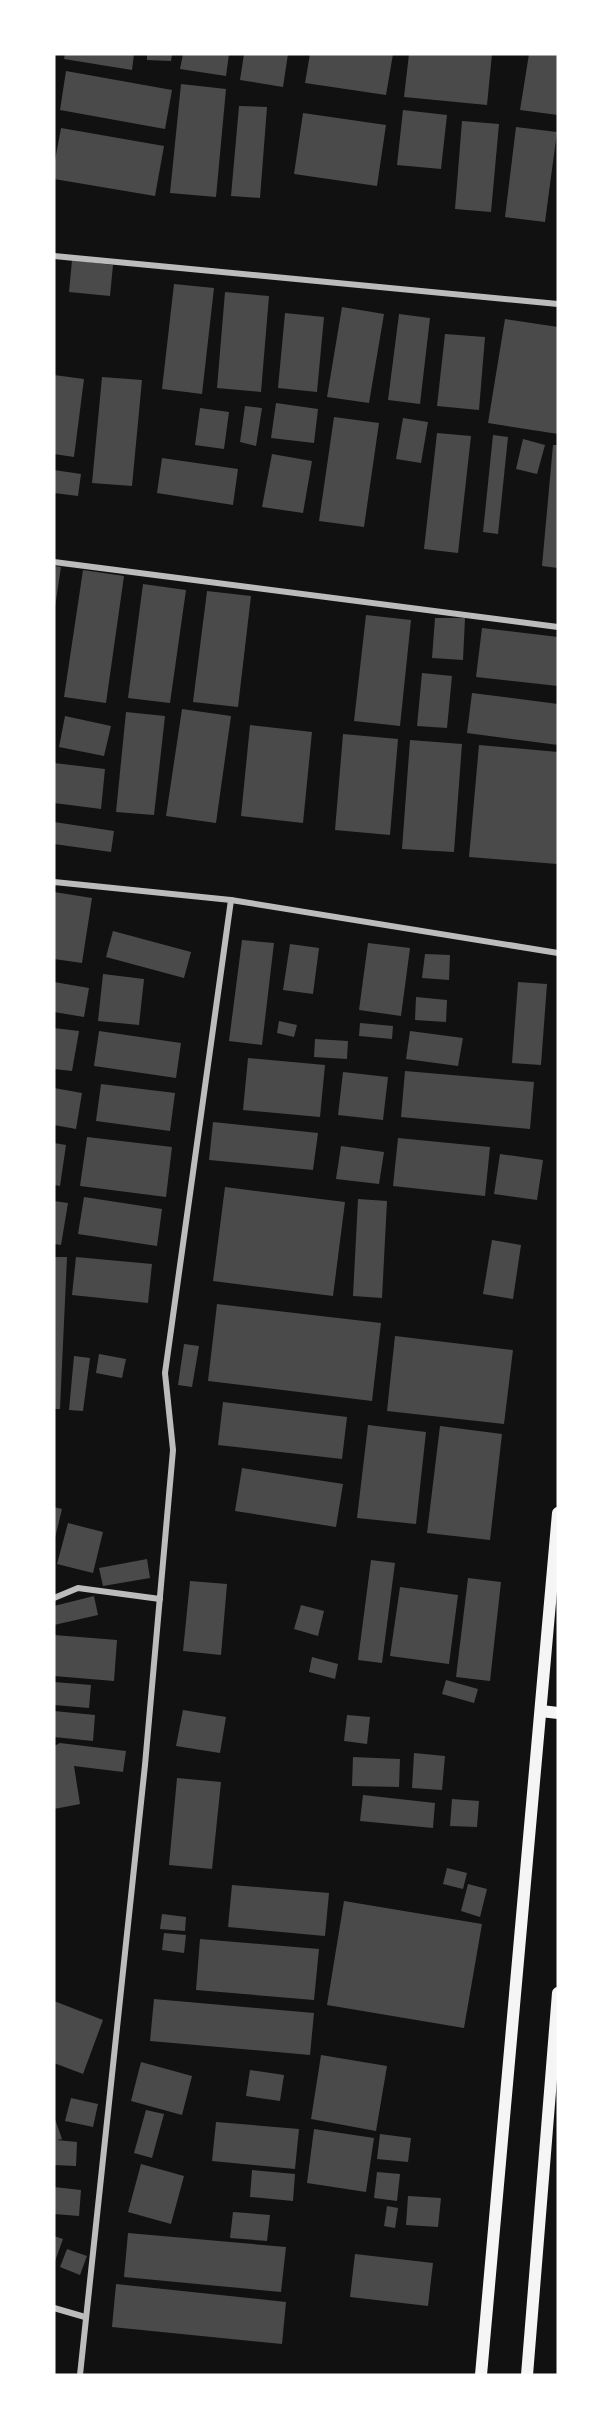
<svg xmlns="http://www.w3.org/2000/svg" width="612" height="2429" viewBox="0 0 612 2429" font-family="'Fira Sans',sans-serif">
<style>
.building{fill:#4a4a4a}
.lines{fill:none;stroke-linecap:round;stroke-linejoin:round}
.minor{stroke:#bcbcbc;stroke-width:6}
.secondary{stroke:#f5f5f5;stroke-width:12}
</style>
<rect width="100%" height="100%" fill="#111"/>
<g class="building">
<polygon points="65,54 134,54 132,70 64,59"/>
<polygon points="147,54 172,54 171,61 147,60"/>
<polygon points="183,54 229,54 226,76 180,69"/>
<polygon points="244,54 288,54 283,87 240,80"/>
<polygon points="310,54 393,54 386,95 305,83"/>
<polygon points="409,54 492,54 487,105 404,97"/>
<polygon points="529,54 558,54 558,115 520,110"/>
<polygon points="66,71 172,90 165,129 60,110"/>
<polygon points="181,84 226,89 216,197 170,193"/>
<polygon points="239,106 267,107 260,198 231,196"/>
<polygon points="403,110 447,115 441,169 397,165"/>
<polygon points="303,113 386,125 377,186 294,174"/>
<polygon points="462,121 499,124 491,212 455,209"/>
<polygon points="516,127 557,132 545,222 505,217"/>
<polygon points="61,128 164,146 155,196 54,179 54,166"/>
<polygon points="72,260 113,265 110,296 69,292"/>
<polygon points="174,284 214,288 202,394 162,389"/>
<polygon points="225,292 269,296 261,392 217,388"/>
<polygon points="342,307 384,314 369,403 327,397"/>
<polygon points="285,313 324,317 317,392 278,388"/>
<polygon points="399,314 430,318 420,404 388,400"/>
<polygon points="505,319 558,327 558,434 488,423"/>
<polygon points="445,334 485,337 479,410 437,406"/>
<polygon points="54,375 84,379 74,457 54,454"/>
<polygon points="102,377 142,380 132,486 92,483"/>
<polygon points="276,403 318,409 314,443 271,438"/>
<polygon points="245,406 262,408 256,446 240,442"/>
<polygon points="200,408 229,412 224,449 195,445"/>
<polygon points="334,417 379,423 364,527 319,521"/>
<polygon points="403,418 428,422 421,463 396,459"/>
<polygon points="437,433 471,436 458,553 424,549"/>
<polygon points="493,435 508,437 498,534 483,532"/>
<polygon points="523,439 545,445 537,474 516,469"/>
<polygon points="553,445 558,445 558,568 542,566"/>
<polygon points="272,454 312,461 303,513 262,507"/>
<polygon points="162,458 238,469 233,505 157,493"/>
<polygon points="54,470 81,474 78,496 54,493"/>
<polygon points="54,566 61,567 55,607 54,607"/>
<polygon points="83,570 124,576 106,703 64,697"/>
<polygon points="143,584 186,590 170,703 128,698"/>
<polygon points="207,591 251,596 238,707 193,702"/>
<polygon points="366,615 411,620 400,726 354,721"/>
<polygon points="435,618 465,618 463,660 432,658"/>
<polygon points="482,628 558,637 558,686 476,677"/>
<polygon points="422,673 452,676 447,728 417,726"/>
<polygon points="472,693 558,704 558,745 467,733"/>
<polygon points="182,709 231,716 216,823 166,816"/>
<polygon points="126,712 165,716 154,815 116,812"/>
<polygon points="65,716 111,726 104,756 59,747"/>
<polygon points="250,725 312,732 303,823 241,816"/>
<polygon points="343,734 398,739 390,835 335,830"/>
<polygon points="410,740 462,744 454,852 402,849"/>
<polygon points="479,745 558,752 557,864 469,857"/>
<polygon points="54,763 105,769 101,809 54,803"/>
<polygon points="54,822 114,831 111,852 54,844"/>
<polygon points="54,892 92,898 82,963 54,959"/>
<polygon points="113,931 191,952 184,978 106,957"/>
<polygon points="242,940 274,943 262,1045 229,1041"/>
<polygon points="368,943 410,948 401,1016 359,1010"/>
<polygon points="290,944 319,948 313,994 283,990"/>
<polygon points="425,954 450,955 449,980 422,978"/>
<polygon points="103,974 144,979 139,1025 98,1021"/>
<polygon points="54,982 89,988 84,1017 54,1012"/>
<polygon points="518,982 547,984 541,1065 512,1063"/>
<polygon points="416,997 447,1000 446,1022 415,1020"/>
<polygon points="279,1021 297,1025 294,1037 277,1033"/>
<polygon points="360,1023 393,1026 392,1039 359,1036"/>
<polygon points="54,1028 79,1031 72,1071 54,1069"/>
<polygon points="99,1031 181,1043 176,1078 94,1066"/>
<polygon points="410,1031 463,1038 458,1066 406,1059"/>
<polygon points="315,1039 348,1041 347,1059 314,1057"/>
<polygon points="248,1058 325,1065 320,1117 243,1110"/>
<polygon points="405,1071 534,1082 530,1129 401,1117"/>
<polygon points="343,1072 388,1077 383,1120 338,1115"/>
<polygon points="101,1084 175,1093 170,1131 96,1121"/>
<polygon points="54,1088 82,1093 76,1129 54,1125"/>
<polygon points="213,1122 318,1133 313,1170 209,1160"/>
<polygon points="87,1137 172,1147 166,1197 80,1186"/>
<polygon points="398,1138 490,1147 485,1196 393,1186"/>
<polygon points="54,1143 66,1145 60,1186 54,1185"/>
<polygon points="341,1146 384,1152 379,1184 336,1179"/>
<polygon points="500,1154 543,1160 537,1200 494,1194"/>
<polygon points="225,1187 345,1202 333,1296 213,1281"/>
<polygon points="84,1197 162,1209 157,1246 78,1234"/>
<polygon points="358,1199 387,1201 382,1298 353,1296"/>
<polygon points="54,1201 68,1203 61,1245 54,1244"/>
<polygon points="492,1240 521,1245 513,1299 483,1294"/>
<polygon points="54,1257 67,1257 60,1409 54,1409"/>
<polygon points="76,1257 152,1264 148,1303 72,1295"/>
<polygon points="217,1304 381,1323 372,1401 208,1381"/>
<polygon points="395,1336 513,1350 504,1424 387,1411"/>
<polygon points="184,1344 199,1346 192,1387 178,1385"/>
<polygon points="99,1354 126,1359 122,1378 96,1373"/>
<polygon points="74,1356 90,1358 83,1411 69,1410"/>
<polygon points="223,1402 347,1417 342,1459 218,1445"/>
<polygon points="368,1425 426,1432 416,1524 357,1518"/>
<polygon points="440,1426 502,1434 490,1540 427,1533"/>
<polygon points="242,1468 343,1484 336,1527 235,1511"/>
<polygon points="54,1507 62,1509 55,1538 54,1538"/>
<polygon points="68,1523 103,1532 93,1573 57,1564"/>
<polygon points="147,1559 150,1578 103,1586 99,1568"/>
<polygon points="371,1560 395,1563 382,1663 358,1660"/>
<polygon points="468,1578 501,1582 490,1681 456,1677"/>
<polygon points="190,1581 227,1584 221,1655 183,1651"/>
<polygon points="400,1587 458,1595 449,1664 390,1656"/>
<polygon points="94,1596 98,1615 54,1625 54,1606"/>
<polygon points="301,1605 324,1611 318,1636 294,1629"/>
<polygon points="54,1635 117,1640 114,1681 54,1676"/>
<polygon points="312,1657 338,1664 335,1679 309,1672"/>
<polygon points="446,1680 478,1689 474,1703 442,1694"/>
<polygon points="54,1682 91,1685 89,1708 54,1705"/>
<polygon points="183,1710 226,1717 220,1753 176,1746"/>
<polygon points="54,1711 95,1715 93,1741 54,1737"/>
<polygon points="347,1715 370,1717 367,1744 344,1741"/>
<polygon points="60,1743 126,1751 123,1772 74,1766 80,1804 54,1809 54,1746"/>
<polygon points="414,1753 445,1756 442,1790 412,1788"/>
<polygon points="353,1757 400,1759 399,1787 352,1786"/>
<polygon points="177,1778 221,1782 212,1869 169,1865"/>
<polygon points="363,1795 435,1803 433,1828 360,1821"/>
<polygon points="452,1799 479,1801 477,1827 450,1826"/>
<polygon points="447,1868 467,1873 463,1889 443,1884"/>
<polygon points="468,1884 487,1889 480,1917 461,1911"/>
<polygon points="232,1885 329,1893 325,1936 228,1927"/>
<polygon points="344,1901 482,1924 464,2028 327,2005"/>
<polygon points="162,1914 186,1917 185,1931 160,1929"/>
<polygon points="164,1933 186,1935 184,1953 162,1950"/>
<polygon points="200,1939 319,1949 314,2000 196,1990"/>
<polygon points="154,1999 314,2013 310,2055 150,2041"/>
<polygon points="54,2001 103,2020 83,2074 54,2063"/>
<polygon points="321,2055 387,2066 376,2131 311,2119"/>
<polygon points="141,2062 192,2076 182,2115 131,2101"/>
<polygon points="250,2070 284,2075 280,2101 246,2096"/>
<polygon points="71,2098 98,2104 93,2127 65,2121"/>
<polygon points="146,2110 164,2114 152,2158 134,2153"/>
<polygon points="54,2116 62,2139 57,2140 77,2142 76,2166 54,2165"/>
<polygon points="216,2122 299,2129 295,2169 212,2161"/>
<polygon points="314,2129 374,2138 366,2192 307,2183"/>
<polygon points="380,2134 411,2138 408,2162 377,2159"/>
<polygon points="141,2164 184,2176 171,2224 128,2212"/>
<polygon points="252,2170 295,2174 293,2201 250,2197"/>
<polygon points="377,2172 400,2174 397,2201 374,2198"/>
<polygon points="54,2187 81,2190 79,2216 54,2214"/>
<polygon points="408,2196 441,2198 438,2227 406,2225"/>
<polygon points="387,2206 398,2208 395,2228 384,2226"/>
<polygon points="233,2212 270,2215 267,2241 230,2238"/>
<polygon points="128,2233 286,2247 281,2292 124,2277"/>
<polygon points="54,2236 63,2239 54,2264"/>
<polygon points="67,2249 87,2256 80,2275 60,2267"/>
<polygon points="355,2254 433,2263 428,2306 350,2297"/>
<polygon points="116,2284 286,2302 282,2344 112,2327"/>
</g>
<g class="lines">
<g class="minor">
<polyline points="54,256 558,304"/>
<polyline points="54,562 558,627"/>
<polyline points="54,882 231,900 558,953"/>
<polyline points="54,1598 78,1588 160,1599"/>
<polyline points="54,2308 85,2317"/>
<polyline points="80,2375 145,1765 173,1450 165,1373 231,900"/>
</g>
<g class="secondary">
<polyline points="541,1711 558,1713"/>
<polyline points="481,2375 558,1513"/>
<polyline points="527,2375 558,1993"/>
</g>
</g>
<rect width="612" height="2429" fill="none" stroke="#ffffff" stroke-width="111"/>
</svg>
